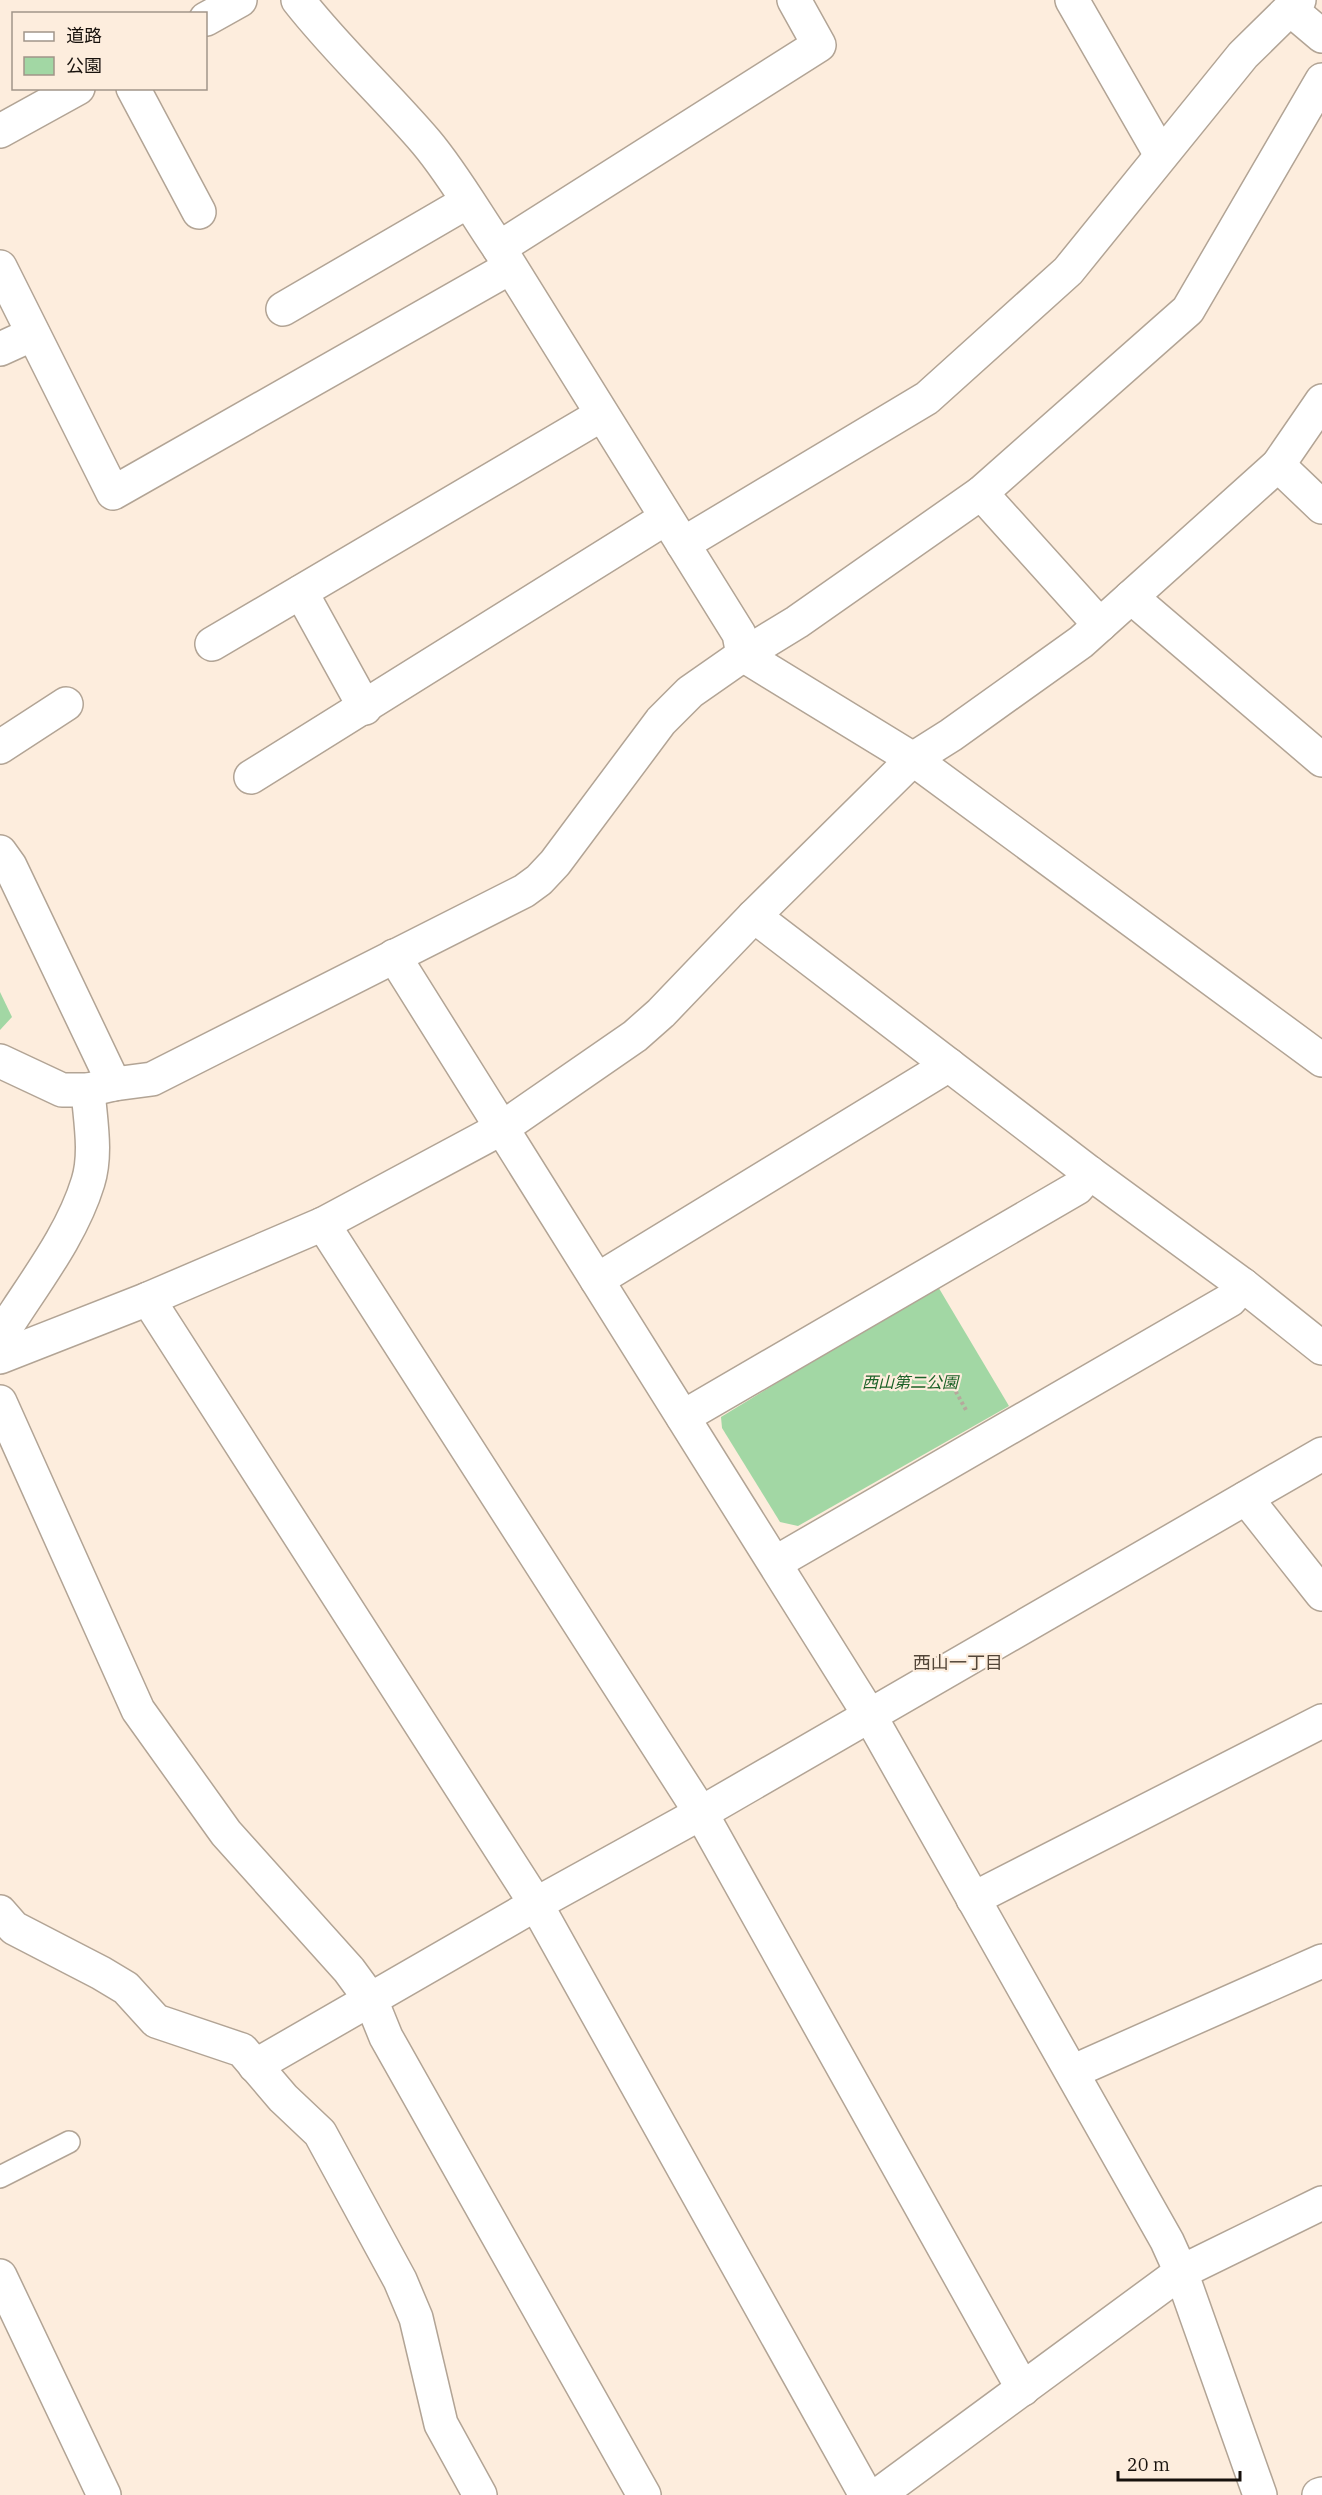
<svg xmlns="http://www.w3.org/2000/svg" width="1322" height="2495" viewBox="0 0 1322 2495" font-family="'IBM Plex Serif','Noto Sans JP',serif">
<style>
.green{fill:#a2d7a4}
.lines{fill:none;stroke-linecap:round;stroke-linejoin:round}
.service-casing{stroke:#b2a495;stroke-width:24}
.minor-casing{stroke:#b2a495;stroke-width:36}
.tertiary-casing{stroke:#b2a495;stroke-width:36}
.path{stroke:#b5a89c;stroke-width:4;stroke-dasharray:3 3;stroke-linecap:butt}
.service{stroke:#fff;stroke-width:21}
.minor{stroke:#fff;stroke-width:33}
.tertiary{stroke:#fff;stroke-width:33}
.labels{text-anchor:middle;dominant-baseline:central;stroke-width:4.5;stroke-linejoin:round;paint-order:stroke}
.park-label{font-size:16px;font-style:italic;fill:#1d6228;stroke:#fdeddd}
.neighbourhood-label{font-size:18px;fill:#534639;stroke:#fdeddd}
</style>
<rect width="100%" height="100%" fill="#fdeddd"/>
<g class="green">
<polygon points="0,992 12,1017 0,1030"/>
<polygon points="937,1285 1009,1406 798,1526 780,1522 722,1428 721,1417"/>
</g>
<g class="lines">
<defs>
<polyline id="service" points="0,2177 69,2142"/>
<g id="minor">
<path d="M 298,0 C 337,50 385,94 426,142 C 453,174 475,213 499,248 L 739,634 L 743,655"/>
<polyline points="1072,0 1161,155"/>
<polyline points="1290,9 1322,36"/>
<polyline points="206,19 240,0"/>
<polyline points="133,88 199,212"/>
<polyline points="0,131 78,88"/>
<polyline points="499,248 819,45 794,0"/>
<polyline points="0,267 113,493 509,268"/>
<polyline points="283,309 467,202"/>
<polyline points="0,349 33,334"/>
<polyline points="1278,465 1322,507"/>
<polyline points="981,493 1188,310 1322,80"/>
<polyline points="683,544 927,398 1068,271 1243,55 1299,0"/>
<polyline points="301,592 365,708"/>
<polyline points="1131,597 1322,760"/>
<polyline points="212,644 601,415"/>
<polyline points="0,747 66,704"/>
<polyline points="251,777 666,518"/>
<polyline points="0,852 10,866 114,1084"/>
<polyline points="754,916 1090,1173 1243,1285 1322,1348"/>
<polyline points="394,956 870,1716 1167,2241 1181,2272 1260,2495"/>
<path d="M 0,1061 L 62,1090 L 88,1090 C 90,1119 97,1153 88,1182 C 71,1238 30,1288 0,1337"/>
<polyline points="88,1090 114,1084 152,1079 524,891 539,880 555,863 661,721 690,692 743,655 797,622 981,493 1100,625"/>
<polyline points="323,1224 701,1813 1023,2389"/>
<polyline points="597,1280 949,1065"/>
<polyline points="148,1299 536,1904 866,2495"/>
<polyline points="0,1357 148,1299 323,1224 502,1128 635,1036 661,1013 754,916 913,759 951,735 1081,642 1278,465 1322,401"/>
<polyline points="0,1402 138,1710 226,1833 349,1970 371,2000 386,2037 644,2495"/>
<polyline points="683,1417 1077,1188 1090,1173"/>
<polyline points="1246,1498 1322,1594"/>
<polyline points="775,1563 1230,1300 1243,1285"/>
<polyline points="973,1899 1322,1721"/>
<polyline points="0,1912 14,1928 101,1973 126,1988 156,2021 242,2050 283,2098 320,2133 400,2280 416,2318 441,2424 480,2495"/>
<polyline points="255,2066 536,1904 701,1813 1322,1454"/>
<polyline points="1072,2072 1322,1961"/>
<polyline points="0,2276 104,2495"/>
<polyline points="878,2495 1181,2272 1322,2203"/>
<polyline points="1319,2495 1322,2494"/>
</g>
<polyline id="tertiary" points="743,655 913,759 1322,1060"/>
</defs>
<use href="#service" class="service-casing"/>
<use href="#minor" class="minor-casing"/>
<use href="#tertiary" class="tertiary-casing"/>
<polyline class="path" points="950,1381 966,1410"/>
<use href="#service" class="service"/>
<use href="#minor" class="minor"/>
<use href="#tertiary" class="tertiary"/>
</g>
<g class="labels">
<g class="park-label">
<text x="910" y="1382">西山第二公園</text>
</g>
<g class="neighbourhood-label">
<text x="958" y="1662">西山一丁目</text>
</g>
</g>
<rect x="12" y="12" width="195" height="78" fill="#fdeddd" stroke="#a19589" stroke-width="1.5"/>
<rect x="24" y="32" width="30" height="9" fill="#ffffff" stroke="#a19589" stroke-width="1.5"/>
<text x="66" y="42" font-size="18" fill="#17110c">道路</text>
<rect x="24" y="57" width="30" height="18" fill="#a2d7a4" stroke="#a19589" stroke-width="1.5"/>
<text x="66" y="72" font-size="18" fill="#17110c">公園</text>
<path d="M1118 2471v9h122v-9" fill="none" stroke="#17110c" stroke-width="3"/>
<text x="1127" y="2471" font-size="18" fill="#17110c" stroke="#fdeddd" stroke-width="4.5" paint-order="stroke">20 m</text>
</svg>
